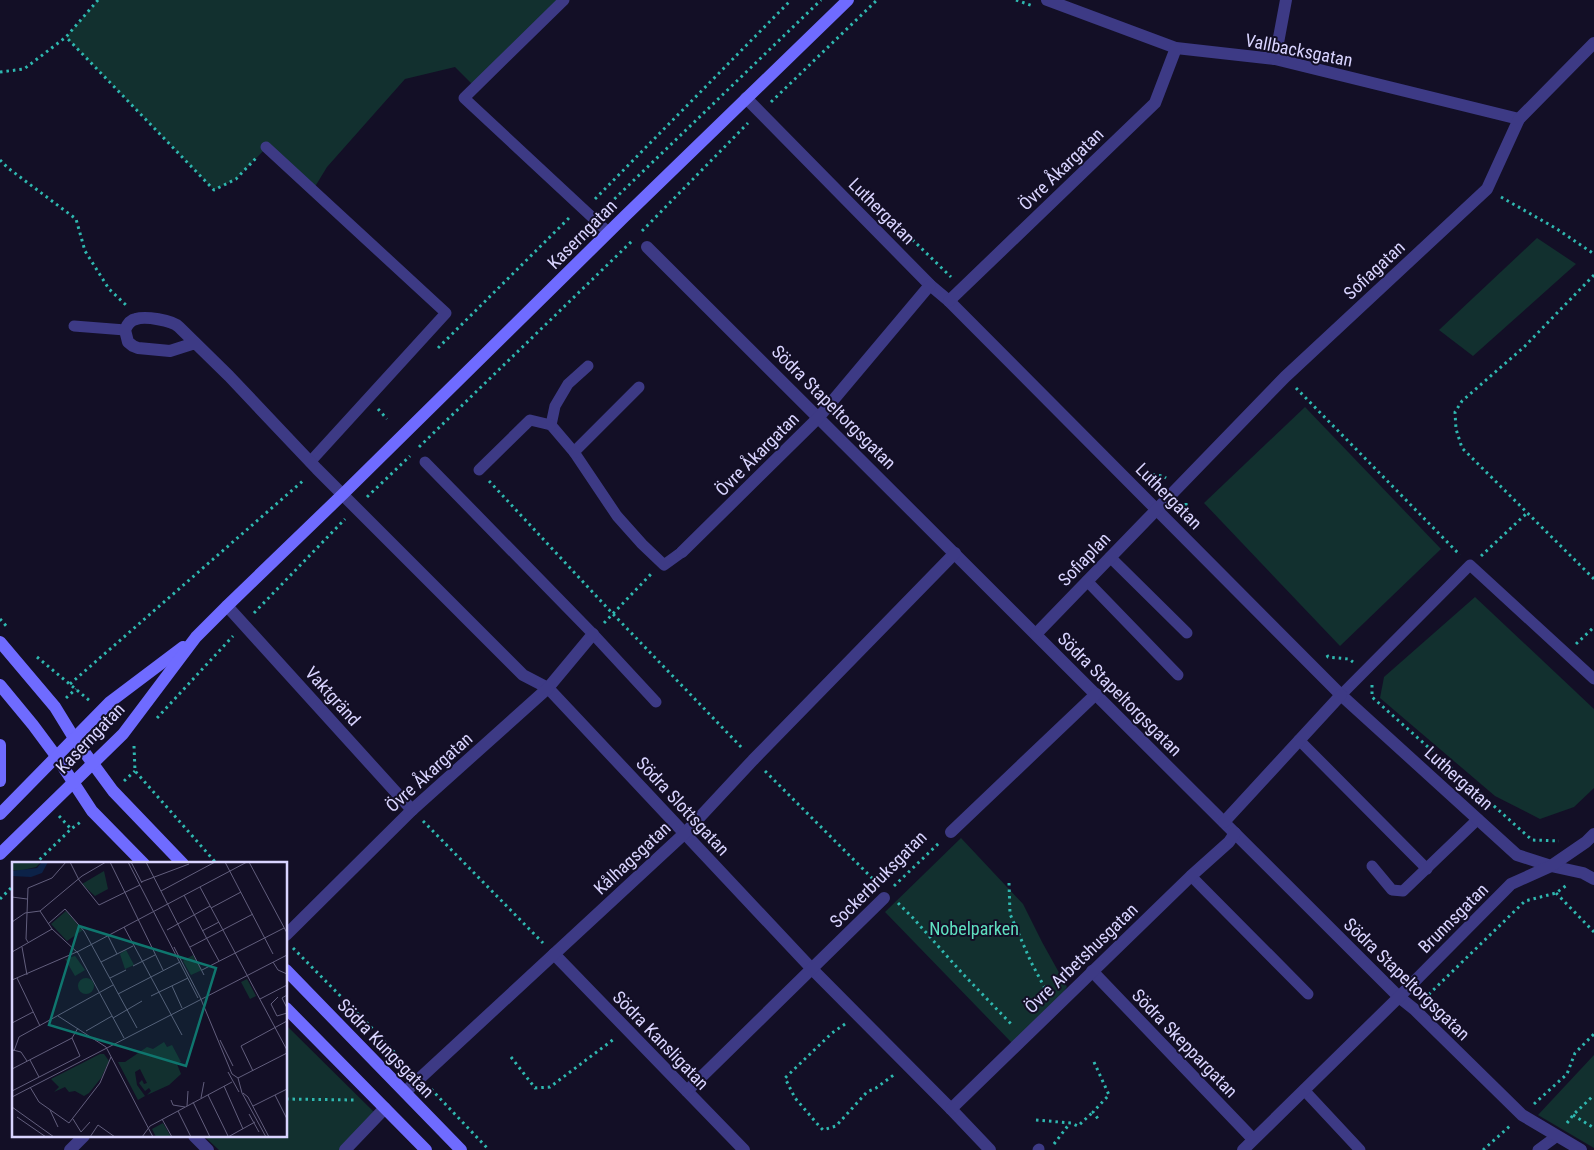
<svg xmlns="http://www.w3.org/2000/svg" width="1594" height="1150" viewBox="0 0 1594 1150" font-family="'Roboto Condensed',sans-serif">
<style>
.green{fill:#12302f}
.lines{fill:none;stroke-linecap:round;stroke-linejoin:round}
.path{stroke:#2fb8b0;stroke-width:3;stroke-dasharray:2.5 4;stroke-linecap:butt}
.lane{stroke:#3d3a85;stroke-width:11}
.street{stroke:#3d3a85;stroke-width:12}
.secondary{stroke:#6f6bff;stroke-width:12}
.labels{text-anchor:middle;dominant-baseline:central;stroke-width:4;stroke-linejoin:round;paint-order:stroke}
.street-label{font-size:18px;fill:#d9d4ff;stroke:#130f26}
.park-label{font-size:18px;fill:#5fe0c0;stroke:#130f26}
.inset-road{fill:none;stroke:#625e7d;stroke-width:1}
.view{fill:#0f766e;fill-opacity:0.15;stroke:#0f766e;stroke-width:2.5}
.inset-edge{fill:none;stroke:#d9d4ff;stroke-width:2.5}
</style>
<rect width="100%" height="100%" fill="#130f26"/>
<g class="green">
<polygon points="98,0 558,0 475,87 455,67 405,79 327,167 313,190 266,148 236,179 214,190 66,37"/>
<polygon points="1537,238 1576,264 1473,356 1439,330"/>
<polygon points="1305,407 1441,549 1340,646 1204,503"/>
<polygon points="1475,597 1594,709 1594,788 1574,807 1540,819 1495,796 1380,698 1384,677"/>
<polygon points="961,838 1023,904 1042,942 1067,987 1054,1005 1013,1044 885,912"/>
<polygon points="286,1025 377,1115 345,1150 219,1150 204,1136 286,1136"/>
<polygon points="1594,1055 1594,1148 1538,1115"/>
</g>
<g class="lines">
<g class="path">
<polyline points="98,0 66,37 214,190 236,179 257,157"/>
<polyline points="1016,0 1033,6"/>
<polyline points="0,72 24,69 66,37"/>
<polyline points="771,102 877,0"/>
<polyline points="0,160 8,168 76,219 85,251 109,289 126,305"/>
<polyline points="1501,197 1557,229 1594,254"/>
<polyline points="595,199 791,0"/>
<polyline points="605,208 821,0"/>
<polyline points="889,217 951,277"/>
<polyline points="642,231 748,123"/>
<polyline points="1594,275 1524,347 1462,401 1455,412 1456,429 1462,448 1594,579"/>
<polyline points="438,348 570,217"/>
<polyline points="1296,388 1460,555"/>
<polyline points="378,409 387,419"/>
<polyline points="419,447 632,241"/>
<polyline points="1146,474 1163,476 1166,478"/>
<polyline points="489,481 613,614 743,749"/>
<polyline points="367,497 410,456"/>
<polyline points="1186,503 1187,517"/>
<polyline points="1481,556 1527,513"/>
<polyline points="254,613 345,519"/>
<polyline points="0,619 8,628"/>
<polyline points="604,623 652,573"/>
<polyline points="1576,644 1594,627"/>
<polyline points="1327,655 1328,657 1349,659 1353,662"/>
<polyline points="37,657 90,701"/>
<polyline points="70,684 305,479"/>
<polyline points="1372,685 1372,697 1532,840 1559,841"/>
<polyline points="66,698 76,689"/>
<polyline points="157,718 233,636"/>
<polyline points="134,746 135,771 217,864"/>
<polyline points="765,771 877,883"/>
<polyline points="124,781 135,771"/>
<polyline points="59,816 71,829"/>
<polyline points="423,821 543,943"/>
<polyline points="35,864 71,829 82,821"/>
<polyline points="1009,883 1010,914 1031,962 1048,994"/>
<polyline points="894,886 940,842"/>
<polyline points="1556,893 1594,932"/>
<polyline points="0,899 14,885"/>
<polyline points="898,903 914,919 962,973 1013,1026"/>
<polyline points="293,948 369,1025 408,1067"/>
<polyline points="1424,999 1525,901 1556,893 1567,885"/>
<polyline points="845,1024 832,1033 785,1078 795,1098 820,1127 823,1130 836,1126 867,1092 876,1088 895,1074"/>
<polyline points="511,1057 535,1088 550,1087 614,1039"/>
<polyline points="1094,1062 1109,1095 1093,1112 1099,1120"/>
<polyline points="431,1089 489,1150"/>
<polyline points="286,1099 354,1100"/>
<polyline points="1534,1104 1567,1074 1575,1053 1594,1034"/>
<polyline points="1573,1115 1594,1128"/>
<polyline points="1036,1120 1071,1123 1078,1126 1093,1112"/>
<polyline points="1567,1123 1573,1115 1594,1095"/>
<polyline points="1054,1144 1070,1123"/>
<polyline points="1483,1150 1511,1125"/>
</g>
<g class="lane">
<polyline points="564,0 464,98 608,232"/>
<polyline points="266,147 446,313 310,462"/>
<polyline points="74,326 125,330"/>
<polyline points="588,366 568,384 555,406 551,425 574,452 617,516 642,544 664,565 682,552"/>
<polyline points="574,452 639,387"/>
<polyline points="425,462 593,634 656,702"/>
<polyline points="479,470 530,420 551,425"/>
<polyline points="1110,557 1187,633"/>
<polyline points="1087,581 1178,675"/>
<polyline points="1341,695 1470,565 1594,679"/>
<polyline points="1299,740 1427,869"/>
<polyline points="1372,866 1392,890 1403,891 1478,819"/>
<polyline points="1191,876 1308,994"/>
<polyline points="1304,1090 1360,1150"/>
<polyline points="1038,1150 1039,1149"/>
<polyline points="1538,1150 1557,1136"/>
</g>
<g class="street">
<polyline points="1047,0 1176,48 1275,59 1519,119"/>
<polyline points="1275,59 1286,0"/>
<polyline points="746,98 930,285 949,301 1341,695 1517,855 1551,866 1583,873 1594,879"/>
<polyline points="647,247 1399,997 1414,1009 1522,1115 1581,1150"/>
<polyline points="949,301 1155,103 1176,48"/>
<path d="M 195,343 L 170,351 L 138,348 L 133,346 L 128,342 L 125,330 C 127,325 130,320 136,319 C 145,316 172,320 179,327 L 229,376 L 317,469 L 523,675 L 548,688 L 812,969 L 951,1109 L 990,1150"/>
<polyline points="682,552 819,417 930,285"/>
<polyline points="227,606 412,810"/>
<polyline points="1036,634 1285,377 1487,189 1519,119 1594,43"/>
<polyline points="1224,822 1341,695"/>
<polyline points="951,832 1096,694"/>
<polyline points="286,935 412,810 548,688 593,634"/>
<polyline points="554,954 744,1150"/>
<polyline points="1092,971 1253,1139"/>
<polyline points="687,1091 884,898"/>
<polyline points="405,1092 685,833 753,760 955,553"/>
<polyline points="951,1109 1191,876 1229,842 1235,833"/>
<polyline points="194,1136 208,1150"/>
<polyline points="70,1150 84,1136"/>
<polyline points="345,1150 385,1108"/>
<polyline points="1243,1150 1399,997 1511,884 1551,866 1586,842 1594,834"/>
</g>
<g class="secondary">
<polyline points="0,642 55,707 74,738 113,791 183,864"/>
<polyline points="0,685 33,725 56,756 92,811 144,864"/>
<polyline points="0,745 0,781"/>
<polyline points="0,814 110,702 183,647"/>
<polyline points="0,854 123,734 196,637 227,606 343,494 623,218 848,0"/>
<polyline points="286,970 461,1150"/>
<polyline points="286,1008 426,1150"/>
</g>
</g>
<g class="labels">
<g class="street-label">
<text transform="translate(1299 50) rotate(11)">Vallbacksgatan</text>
<text transform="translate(1061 169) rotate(-44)">Övre Åkargatan</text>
<text transform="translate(882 211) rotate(45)">Luthergatan</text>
<text transform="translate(582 234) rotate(-45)">Kaserngatan</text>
<text transform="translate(1374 270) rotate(-43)">Sofiagatan</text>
<text transform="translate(834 407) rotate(45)">Södra Stapeltorgsgatan</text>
<text transform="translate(757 454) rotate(-45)">Övre Åkargatan</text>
<text transform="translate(1169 496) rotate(45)">Luthergatan</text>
<text transform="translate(1084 559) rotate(-46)">Sofiaplan</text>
<text transform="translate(1120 694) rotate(45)">Södra Stapeltorgsgatan</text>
<text transform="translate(333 696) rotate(48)">Vaktgränd</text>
<text transform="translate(90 738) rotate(-46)">Kaserngatan</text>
<text transform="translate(429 772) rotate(-42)">Övre Åkargatan</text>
<text transform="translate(1459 778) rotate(42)">Luthergatan</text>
<text transform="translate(683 806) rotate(47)">Södra Slottsgatan</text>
<text transform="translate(632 858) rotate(-43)">Kålhagsgatan</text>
<text transform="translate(878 879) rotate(-45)">Sockerbruksgatan</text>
<text transform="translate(1453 918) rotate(-45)">Brunnsgatan</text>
<text transform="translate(1081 958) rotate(-44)">Övre Arbetshusgatan</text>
<text transform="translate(1407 979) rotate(44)">Södra Stapeltorgsgatan</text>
<text transform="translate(661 1040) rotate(46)">Södra Kansligatan</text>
<text transform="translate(1185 1043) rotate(46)">Södra Skeppargatan</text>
<text transform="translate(386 1048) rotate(46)">Södra Kungsgatan</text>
</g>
<g class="park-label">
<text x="974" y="928">Nobelparken</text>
</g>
</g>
<g transform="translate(12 862)">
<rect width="275" height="275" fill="#130f26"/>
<path d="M 0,0 L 29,0 L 24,5 L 7,9 L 0,8 ZM 92,9 L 96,27 L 83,34 L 70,22 ZM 54,49 L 71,68 L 55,79 L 39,62 ZM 114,88 L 122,103 L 113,107 L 108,92 ZM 181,93 L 190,108 L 179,113 L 171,99 ZM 63,94 L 73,108 L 63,114 L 53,97 ZM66 124a8 8 0 1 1 16 0a8 8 0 1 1-16 0ZM 235,117 L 244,134 L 238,137 L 229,120 ZM 152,180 L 155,185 L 160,183 L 169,200 L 165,202 L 169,212 L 157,223 L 135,233 L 139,229 L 137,226 L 133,229 L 127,221 L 130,218 L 132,222 L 135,221 L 128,207 L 123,210 L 125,223 L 133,234 L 126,238 L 106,200 L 113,200 L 135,185 L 141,187 ZM 88,192 L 92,192 L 97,199 L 89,216 L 77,231 L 72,234 L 63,229 L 57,230 L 53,225 L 42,230 L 47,225 L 39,217 ZM 151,261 L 159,275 L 144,275 L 140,267 Z" fill="#12302f"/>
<path d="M 30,0 L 36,0 L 30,11 L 19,15 L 0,14 L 0,9 L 25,6 Z" fill="#0c2248"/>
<path class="inset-road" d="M 58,0 L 67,18 L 87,43 L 128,23M 98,0 L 151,108M 116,0 L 186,136M 119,0 L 130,21M 134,0 L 192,113M 213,0 L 261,92M 237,0 L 275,71M 129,20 L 177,2M 188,25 L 275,188M 149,29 L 203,0M 172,33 L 195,77M 0,35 L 15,37M 199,46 L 229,30M 28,49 L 40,67 L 66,91 L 112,176M 0,60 L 13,51 L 28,49 L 70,14 L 94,0M 36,62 L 53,47 L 72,69 L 125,166M 112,65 L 170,173M 155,68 L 198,44M 190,69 L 207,60M 96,74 L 105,92M 195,77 L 207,99M 16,80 L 14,77 L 16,26 L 40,16 L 54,0M 10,85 L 15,113M 162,85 L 188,135M 178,85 L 241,52M 0,90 L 40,67M 89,100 L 121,84M 261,100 L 266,108 L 275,112M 121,104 L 143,93M 190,108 L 272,66M 5,116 L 28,164M 98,116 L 114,108M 0,118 L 67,89 L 235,0M 160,124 L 170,146M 106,132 L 168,100M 275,133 L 270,136 L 275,146M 139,134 L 176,116M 188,135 L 220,212 L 226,216 L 230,231 L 254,275M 266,135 L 259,142 L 265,154 L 275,151M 248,137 L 275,123M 46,154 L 94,185 L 141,275M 101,156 L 130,139M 0,161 L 21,150M 74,169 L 100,154M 208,178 L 221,204M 1,188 L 9,190 L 15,199M 2,189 L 7,175 L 101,123M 18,198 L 27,215M 0,207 L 60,176 L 66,166M 241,209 L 229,184 L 275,159M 216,210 L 227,230M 226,216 L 275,191M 212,224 L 231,267M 18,225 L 27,240 L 57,261 L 88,221 L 99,195M 0,229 L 68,194 L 60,176M 231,231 L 236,235 L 257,275M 196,233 L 216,274M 263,233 L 275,257M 0,235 L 275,93M 189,236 L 192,220M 159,238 L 161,243 L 173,245M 181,240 L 198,275M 175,244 L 176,229M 241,244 L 275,227M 0,245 L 42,275M 38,248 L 46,265M 166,249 L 179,275M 237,252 L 247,270M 5,255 L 34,275M 61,257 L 69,270 L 78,260M 150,257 L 160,275M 78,275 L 86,263 L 103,275M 130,275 L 138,264 L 220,220M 216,275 L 243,260"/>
<path class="view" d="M 67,64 L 204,106 L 174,204 L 37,163 Z"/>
<rect width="275" height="275" class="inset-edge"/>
</g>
</svg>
